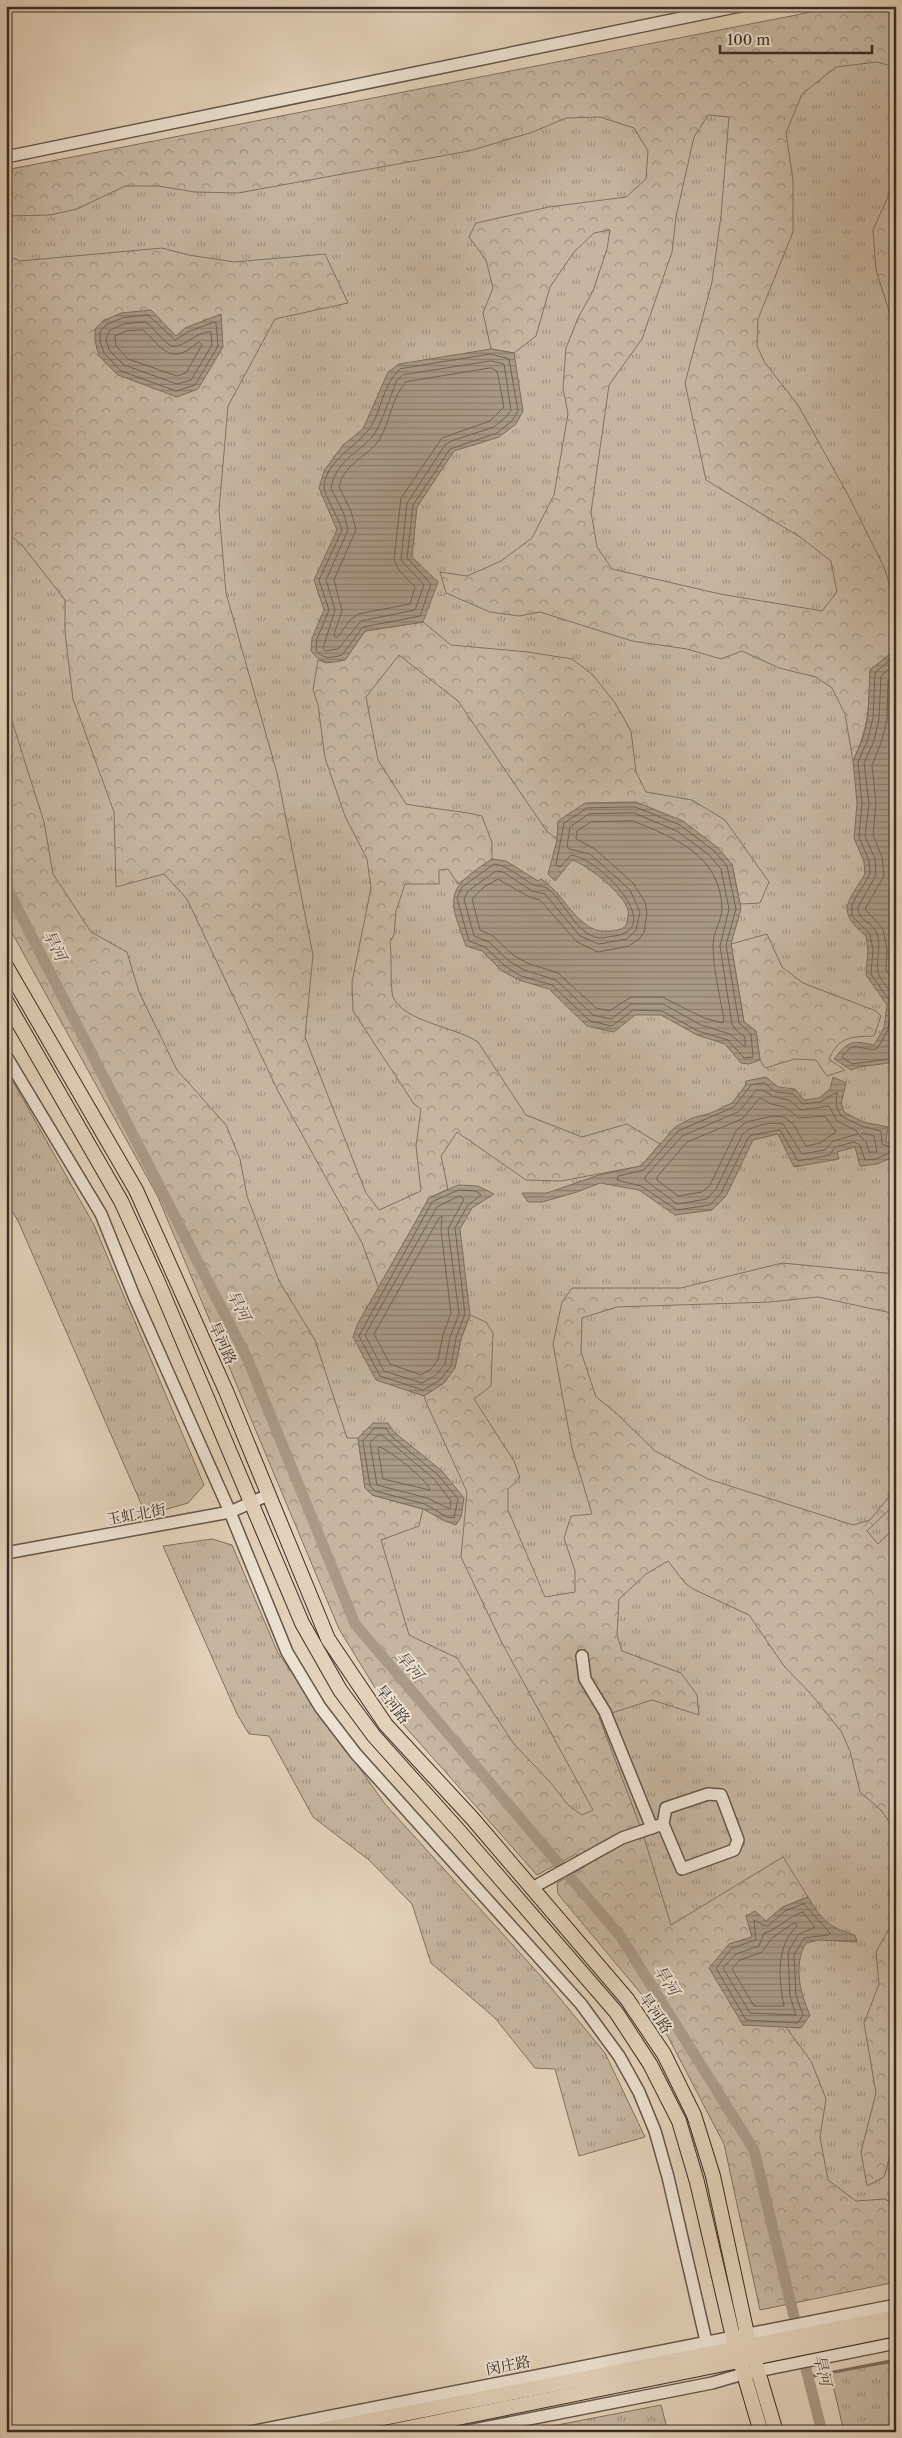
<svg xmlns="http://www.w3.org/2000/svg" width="902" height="2438" viewBox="0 0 902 2438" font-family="'Libre Caslon Text','Noto Serif SC',serif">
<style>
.grass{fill:url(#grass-tufts);stroke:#807263}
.forest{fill:url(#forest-crowns);stroke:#807263;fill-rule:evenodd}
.water{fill:url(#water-rules);stroke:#7c6f60}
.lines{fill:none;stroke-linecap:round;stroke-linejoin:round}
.shore{stroke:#716456;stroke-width:1}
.stream{stroke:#7c6f60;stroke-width:3}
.canal{stroke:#a99a87;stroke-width:11}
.minor-casing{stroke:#64574a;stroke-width:14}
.major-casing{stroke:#392e25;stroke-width:16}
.minor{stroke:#ede2d2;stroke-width:11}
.major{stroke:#e3d2ba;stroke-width:14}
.labels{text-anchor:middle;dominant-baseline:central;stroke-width:4;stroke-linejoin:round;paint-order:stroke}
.street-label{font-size:15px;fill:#392e25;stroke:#ede2d2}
.water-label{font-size:16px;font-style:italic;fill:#55493e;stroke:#ede2d2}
</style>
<defs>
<pattern id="grass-tufts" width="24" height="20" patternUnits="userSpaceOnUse" patternTransform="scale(1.25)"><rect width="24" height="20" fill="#c6b6a1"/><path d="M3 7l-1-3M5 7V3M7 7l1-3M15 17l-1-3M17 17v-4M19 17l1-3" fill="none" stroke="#a29483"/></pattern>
<pattern id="forest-crowns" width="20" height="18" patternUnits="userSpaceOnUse" patternTransform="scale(1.25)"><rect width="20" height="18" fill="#c6b6a1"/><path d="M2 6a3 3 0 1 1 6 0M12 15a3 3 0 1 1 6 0" fill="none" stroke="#a29483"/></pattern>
<pattern id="water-rules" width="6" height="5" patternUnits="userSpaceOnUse" patternTransform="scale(1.25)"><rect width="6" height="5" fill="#a99a87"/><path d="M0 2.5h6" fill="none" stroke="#8b7e6e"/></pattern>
</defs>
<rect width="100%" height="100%" fill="#e3d2ba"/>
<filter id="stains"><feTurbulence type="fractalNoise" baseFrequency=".004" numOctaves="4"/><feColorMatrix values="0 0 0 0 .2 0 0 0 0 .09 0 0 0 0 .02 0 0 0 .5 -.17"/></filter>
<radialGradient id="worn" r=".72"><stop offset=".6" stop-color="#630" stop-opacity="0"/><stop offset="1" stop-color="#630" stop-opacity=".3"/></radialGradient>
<g class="grass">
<polygon points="896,6 896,2282 658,1956 576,1854 447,1740 6,845 6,170"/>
<polygon points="6,1069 94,1225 204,1485 188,1503 146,1515 19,1223 6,1200"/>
<polygon points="212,1539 232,1545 278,1653 385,1804 549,1985 605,2053 645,2137 579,2156 555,2069 535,2068 495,2018 431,1963 412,1904 369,1860 313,1817 269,1736 249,1734 237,1714 163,1546"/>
<polygon points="896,2362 896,2432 844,2432 830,2372"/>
<polygon points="661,2405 668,2432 521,2432"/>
</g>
<g class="forest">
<path d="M 842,6 L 896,6 L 896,78 L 895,67 L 877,62 L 836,67 L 802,94 L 786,133 L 793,180 L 793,232 L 758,319 L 757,346 L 765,363 L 798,405 L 848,495 L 884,567 L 896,606 L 896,657 L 890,654 L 870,670 C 869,707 869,726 853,761 L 845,714 L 832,688 L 816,677 L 779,668 L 742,651 L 721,659 L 687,649 L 632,641 L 540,612 L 519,616 L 490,612 L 446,593 L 440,572 L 467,576 L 501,561 L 532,538 L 554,495 L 568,414 L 563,388 L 566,348 L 578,318 L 593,291 L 607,249 L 610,230 L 594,233 L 574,252 L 550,287 L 536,336 L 514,353 L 491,349 L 483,313 L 493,288 L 486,260 L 469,237 L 476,223 L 549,207 L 626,197 L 646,179 L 648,151 L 634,128 L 600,117 L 566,118 L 533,132 L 469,151 L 238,193 L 195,192 L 158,186 L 125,186 L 77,209 L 50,215 L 6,216 L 6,170 ZM 708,115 L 729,117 L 721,216 L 712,282 L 685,383 L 706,480 L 800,537 L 831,561 L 837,592 L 822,611 L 720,594 L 612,569 L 597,547 L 591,512 L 609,385 L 642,339 L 672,252 L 676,217 L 694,137 Z"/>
<polygon points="896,167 896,348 893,324 876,270 873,230 894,183"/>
<path d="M 162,248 L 189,255 L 234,262 L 325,254 L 348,303 L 275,319 L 228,406 L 219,510 L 226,593 L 277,773 L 313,955 L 305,1037 L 366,1193 L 379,1210 L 421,1191 L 416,1146 L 421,1109 L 414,1104 L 353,1011 L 352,982 L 371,888 L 367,859 L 345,816 L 325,758 L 318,705 L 313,690 L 318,660 L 326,663 L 345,660 L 365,631 L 423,622 L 451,645 L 528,652 L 572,659 L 593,675 L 615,703 L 631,731 L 636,772 L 646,792 L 692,800 L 725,820 L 769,882 L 760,903 L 740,904 L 732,864 L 559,821 L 557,840 L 546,830 L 458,701 L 399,655 L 366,697 L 378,760 L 406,804 C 432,809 457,810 482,816 L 492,843 L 492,859 L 458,884 L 448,869 L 439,870 L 439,884 L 405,884 L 396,911 L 394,935 L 390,942 C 392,955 390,988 393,997 C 404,1022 456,1027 478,1042 L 526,1115 L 582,1137 L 627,1124 L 660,1144 L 641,1166 L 561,1181 L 526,1180 L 457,1132 L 441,1156 L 448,1189 L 429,1198 L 379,1289 L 362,1243 L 278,1091 L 187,899 L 164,874 L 116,887 L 114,812 L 73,699 L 65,632 L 65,600 L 22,545 L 6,532 L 6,255 L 20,261 Z"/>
<polygon points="6,702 44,822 53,874 91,932 127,952 139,992 177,1070 226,1125 240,1159 247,1196 279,1281 315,1340 347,1438 358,1438 365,1488 372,1495 423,1509 419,1526 381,1540 409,1635 457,1658 514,1744 550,1782 569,1806 582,1815 593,1810 501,1641 461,1557 467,1492 426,1402 424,1396 444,1383 455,1368 461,1339 470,1315 486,1322 493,1333 491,1386 474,1399 514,1461 520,1478 508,1489 508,1510 545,1597 575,1592 575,1571 564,1538 571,1516 592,1514 572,1448 553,1344 562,1302 572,1288 681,1288 782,1263 896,1274 896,1314 818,1297 770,1302 617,1307 582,1318 581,1352 596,1397 615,1412 655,1451 708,1479 853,1525 870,1520 896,1488 896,1503 867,1531 878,1544 896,1526 896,1833 882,1811 860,1792 850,1751 841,1731 810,1693 784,1666 749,1615 693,1589 685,1583 668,1561 646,1574 619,1599 617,1635 622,1651 681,1673 697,1695 699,1715 652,1700 599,1717 642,1831 671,1925 783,1857 808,1897 783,1907 766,1921 746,1915 752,1937 729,1944 743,2025 785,2026 811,2061 826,2099 820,2137 828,2180 856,2201 885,2199 896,2206 896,2282 760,2310 724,2144 653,2008 558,1894 557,1883 586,1866 576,1854 537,1875 385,1704 339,1629 158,1197 6,922"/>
<path d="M 767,934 L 782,967 L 803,983 L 876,1011 L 881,1016 L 874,1036 C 851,1037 839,1036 829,1059 L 845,1070 L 827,1076 L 816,1060 L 795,1059 L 765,1068 L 760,1060 L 756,1031 L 744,1022 L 731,944 Z"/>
<polygon points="896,1851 896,2134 884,2177 867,2186 861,2152 876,2093 864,2023 879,1984 876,1952 890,1927 891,1904 889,1893"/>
</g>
<g class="water">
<polygon points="151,310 176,336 185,328 221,314 223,347 198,389 177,397 118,375 99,356 95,341 95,329 103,321 121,313"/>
<path d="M 491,349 L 514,353 L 523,411 L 516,424 L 499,437 L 454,451 L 417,507 L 412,557 L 438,582 L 423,622 L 365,631 L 345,660 C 329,663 322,665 311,651 L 312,638 L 324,610 L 314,580 L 337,530 L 319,488 L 324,471 L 343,445 L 363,429 L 388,372 L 399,364 Z"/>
<path d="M 890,654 L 896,657 L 896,1062 L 859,1067 L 851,1070 L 834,1059 C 848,1041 852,1040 874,1045 L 884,1028 L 887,1005 L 866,975 L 868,950 L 866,936 C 835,911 848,902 865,874 L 864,862 L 854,838 L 857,803 L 853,761 L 863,738 L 868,717 L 870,670 Z"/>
<path d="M 636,802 L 683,821 L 717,847 L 732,864 L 741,909 L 731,944 L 744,1022 L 756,1031 L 760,1060 L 749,1064 L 741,1063 L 725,1044 L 697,1035 L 661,1015 L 635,1015 L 614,1032 L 587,1026 L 549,989 L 519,980 L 502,971 L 482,951 L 466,946 C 447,895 446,889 492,859 L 506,861 L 538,881 L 541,879 C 566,894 578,936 611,931 C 617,930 621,930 626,926 C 627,921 629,914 628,910 C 624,894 588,865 572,860 L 555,881 L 548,874 L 557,840 L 558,821 L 585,803 Z"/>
<polygon points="766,1077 778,1087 795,1089 804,1100 819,1098 830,1089 833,1077 846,1083 841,1104 844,1112 863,1122 888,1127 886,1142 896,1143 896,1156 877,1164 860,1166 855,1147 837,1152 839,1159 794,1167 778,1134 753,1140 726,1196 712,1210 675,1215 639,1190 600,1183 577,1192 542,1202 528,1202 522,1193 547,1193 599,1175 641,1166 675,1127 692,1118 711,1113 732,1103 745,1086 746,1081"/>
<polygon points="458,1185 478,1186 494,1194 472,1208 460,1229 470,1315 461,1339 455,1368 444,1383 424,1396 376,1380 353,1337 357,1325 429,1198"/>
<polygon points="373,1423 388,1423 394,1432 442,1471 464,1498 461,1517 456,1525 445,1521 423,1509 372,1495 365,1488 358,1438"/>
<path d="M 808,1897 C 823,1921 828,1927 855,1935 L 857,1942 L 819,1940 L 806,1943 C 793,1965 800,1993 810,2015 L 801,2028 L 743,2025 L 709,1968 L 729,1944 L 752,1937 L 746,1916 L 755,1911 L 766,1921 L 783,1907 Z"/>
</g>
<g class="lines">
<g class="shore">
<polygon points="148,315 175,340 188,332 214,322 216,323 218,346 195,385 176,391 121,371 104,353 100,341 100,332 106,325 122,318"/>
<path d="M 146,322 C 154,328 160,338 168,344 C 181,353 196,330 211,332 L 212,345 L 191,380 L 177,384 L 124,365 L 109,350 L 106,339 L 110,330 L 124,324 Z"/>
<path d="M 143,330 C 155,339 164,359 182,353 C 189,351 193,345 199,342 L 202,345 L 186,373 L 177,376 L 128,359 L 116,346 L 115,336 L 126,331 Z"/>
<path d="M 491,354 L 509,359 L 518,411 L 512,421 L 497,433 L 450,449 L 413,505 L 407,558 L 431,584 L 420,616 L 363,627 L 342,655 C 331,658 324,660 316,650 L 317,639 L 329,610 L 319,580 L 342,530 C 339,518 324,495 324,487 C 325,463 353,448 366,433 C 382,416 381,385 400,369 Z"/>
<path d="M 491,361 L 504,364 L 511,410 L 507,416 L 494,427 L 451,441 L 445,445 L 407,503 L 401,560 L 424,585 L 415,610 L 361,621 L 338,649 L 325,651 L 323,648 L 335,610 L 326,580 L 348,530 L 344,514 L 331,488 C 336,461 356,455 372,437 C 381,426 391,394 397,380 L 403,375 Z"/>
<path d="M 491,368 L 497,371 L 504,407 L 490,421 L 442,438 L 401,498 L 394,559 L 398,569 L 415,587 L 410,604 L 358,614 L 350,620 L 338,637 L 335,637 L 334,634 L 342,611 L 334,580 L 356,530 L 351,511 L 339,487 C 344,463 368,457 379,440 C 390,423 392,396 406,382 Z"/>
<path d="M 896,661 L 890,660 L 875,673 L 873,718 L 868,739 L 858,762 L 862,803 L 859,837 L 869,861 L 870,874 L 852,904 L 852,916 L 870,934 L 873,950 L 871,974 L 891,1003 L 888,1030 L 877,1049 C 862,1052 854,1038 842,1057 L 852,1064 L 896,1058"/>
<path d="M 896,667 L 891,667 L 881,676 L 879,719 L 874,741 L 864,763 L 869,803 L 865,836 L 875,859 L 876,875 L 858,907 C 858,921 871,921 876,931 C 882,945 876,958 878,971 C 879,980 891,991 896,998"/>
<polyline points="896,675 888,680 887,720 881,743 872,765 876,803 873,835 882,857 884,876 865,909 883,929 887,949 886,970 896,985"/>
<path d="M 635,807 L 680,825 L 714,851 L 727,866 L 736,909 L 726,945 L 739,1023 L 751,1034 L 753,1057 L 744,1058 L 728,1040 L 698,1031 L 662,1011 L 633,1010 L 612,1026 L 590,1021 L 552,985 L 521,976 L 505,966 L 485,947 L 469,941 L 457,898 L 462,887 L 494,864 C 510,866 520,878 534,885 C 539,887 543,885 548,889 C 566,902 575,935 600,938 C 604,938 610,936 615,936 C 667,927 597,857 571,855 L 560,867 L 556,865 L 564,823 L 587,808 Z"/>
<polygon points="634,813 677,831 709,855 721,869 729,909 720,946 732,1024 736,1030 745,1037 745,1047 730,1034 701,1025 663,1004 631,1004 611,1019 593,1015 556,980 524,970 509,961 489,942 474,936 464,899 468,891 496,871 503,872 532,891 545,894 580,936 599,944 627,939 636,930 640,912 630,890 590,854 569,849 567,846 570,827 589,814"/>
<path d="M 633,821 C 675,838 720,855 722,908 C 722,920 713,932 713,945 C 713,969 720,996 724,1020 L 723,1023 L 704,1018 L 662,997 L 631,997 L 609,1011 L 596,1008 L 558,973 L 527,963 L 513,955 L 493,936 L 480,930 L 472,899 L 484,887 L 498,879 L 529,897 L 540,900 L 577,942 L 598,952 L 629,946 L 640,938 L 644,932 L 647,912 L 645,902 L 633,883 L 595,849 L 576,839 L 577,831 L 591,822 Z"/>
<polygon points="764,1083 776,1092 793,1094 803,1104 820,1102 837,1092 836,1105 841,1116 861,1126 881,1131 882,1144 892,1148 893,1151 876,1159 865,1160 860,1145 854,1142 835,1147 830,1155 798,1161 780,1130 752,1135 748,1138 721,1193 710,1205 677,1210 641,1186 617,1180 618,1176 644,1170 678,1131 734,1107 751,1085"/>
<path d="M 757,1090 L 763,1090 L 774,1097 L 789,1100 L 801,1110 L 829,1106 L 837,1121 L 857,1131 L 858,1134 L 833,1141 L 825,1150 L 802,1154 L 783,1124 C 772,1121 749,1126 742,1135 L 716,1189 L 707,1199 L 677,1204 L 645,1180 L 645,1177 L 682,1136 L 738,1112 Z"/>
<polygon points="760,1098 771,1104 785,1107 799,1118 825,1116 836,1132 820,1143 806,1146 793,1124 784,1117 773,1116 746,1122 736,1131 710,1185 702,1192 678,1196 657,1180 657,1177 687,1142 742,1119"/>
<polygon points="863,1133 874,1136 877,1152 869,1152 866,1142 860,1136"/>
<polygon points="459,1190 476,1191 481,1195 468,1205 455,1228 465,1314 456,1338 451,1366 440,1380 423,1390 380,1376 359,1336 432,1202"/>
<polygon points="460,1196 464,1199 448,1229 459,1314 450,1337 445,1364 436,1375 422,1383 384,1371 365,1335 437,1207"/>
<polygon points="442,1217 441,1231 451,1313 443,1335 438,1360 431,1369 421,1375 390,1364 374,1334 439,1218"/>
<polygon points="375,1428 386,1428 391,1436 438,1475 458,1499 454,1518 447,1517 425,1504 375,1491 370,1486 363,1441"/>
<polygon points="378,1435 382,1435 434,1479 451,1501 450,1509 427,1498 377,1485 370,1443"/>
<path d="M 380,1447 C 389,1450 429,1481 430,1490 L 383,1479 L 378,1449 Z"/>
<polygon points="804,1904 830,1933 828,1935 804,1938 794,1955 796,1996 803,2015 798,2023 746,2020 716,1968 732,1948 756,1940 754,1920 763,1925 768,1926 785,1911"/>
<path d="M 803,1912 L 815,1927 L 798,1935 L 788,1952 L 790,1996 L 796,2015 L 750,2013 L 723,1968 L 736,1954 L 759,1946 L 764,1933 C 778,1930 788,1916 803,1912 Z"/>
<path d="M 792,1924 L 796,1923 L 797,1926 C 775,1947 779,1979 784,2006 L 754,2006 L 732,1969 L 740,1960 L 762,1952 L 771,1939 Z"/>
</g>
<polyline class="stream" points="808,2377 896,2360"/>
<g class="canal">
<polyline points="6,886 248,1360 355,1624 621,1937 754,2150 798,2333"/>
<polyline points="802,2353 822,2432"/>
</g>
<defs>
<g id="minor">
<polyline points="6,157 740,6"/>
<polyline points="6,1056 101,1214 134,1296 230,1512 287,1652 320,1707 356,1754 581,2004 619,2056 639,2092 655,2131 668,2177 709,2354 717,2356"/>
<polyline points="6,1553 230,1512 268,1495"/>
<polyline points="582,1656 585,1679 605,1712 652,1828"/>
<polyline points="532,1888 622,1838 663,1824 682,1869 734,1850 738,1840 721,1795 708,1794 666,1808 663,1824"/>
<polyline points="250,2432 896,2305"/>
<polyline points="463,2432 712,2383 743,2374 896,2343"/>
</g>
<g id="major">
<polyline points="6,966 136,1190 226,1391 328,1639 386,1725 472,1818 627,1999 664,2054 694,2115 713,2176 747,2334 776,2432"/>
<polyline points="6,1001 121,1201 158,1282 302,1623 340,1690 374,1736 460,1832 616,2012 650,2064 679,2121 697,2182 733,2337 761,2432"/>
<polyline points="312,2432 896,2317"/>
<polyline points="388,2432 896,2329"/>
</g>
</defs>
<use href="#minor" class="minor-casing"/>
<use href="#major" class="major-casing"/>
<use href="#minor" class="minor"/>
<use href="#major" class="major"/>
</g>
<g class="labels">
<g class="street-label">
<text transform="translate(223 1343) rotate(66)">旱河路</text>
<text transform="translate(136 1514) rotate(-10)">玉虹北街</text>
<text transform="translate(393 1704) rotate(52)">旱河路</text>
<text transform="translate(656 2013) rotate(56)">旱河路</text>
<text transform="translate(508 2365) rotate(-11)">闵庄路</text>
</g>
<g class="water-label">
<text transform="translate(55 945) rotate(63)">旱河</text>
<text transform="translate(239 1305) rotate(63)">旱河</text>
<text transform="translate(410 1665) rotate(50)">旱河</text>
<text transform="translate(667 1980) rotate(58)">旱河</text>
<text transform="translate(823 2370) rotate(77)">旱河</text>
</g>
</g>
<rect width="902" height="2438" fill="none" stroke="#e3d2ba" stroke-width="25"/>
<rect x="8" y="8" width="887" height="2423" fill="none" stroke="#392e25" stroke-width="2.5"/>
<rect x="12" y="12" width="877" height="2413" fill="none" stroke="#392e25"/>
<path d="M720 45v8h152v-8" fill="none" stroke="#392e25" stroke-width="2.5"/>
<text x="727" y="45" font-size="15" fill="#392e25" stroke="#ede2d2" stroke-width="4" paint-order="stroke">100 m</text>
<rect width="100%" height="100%" filter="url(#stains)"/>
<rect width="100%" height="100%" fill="url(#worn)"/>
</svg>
